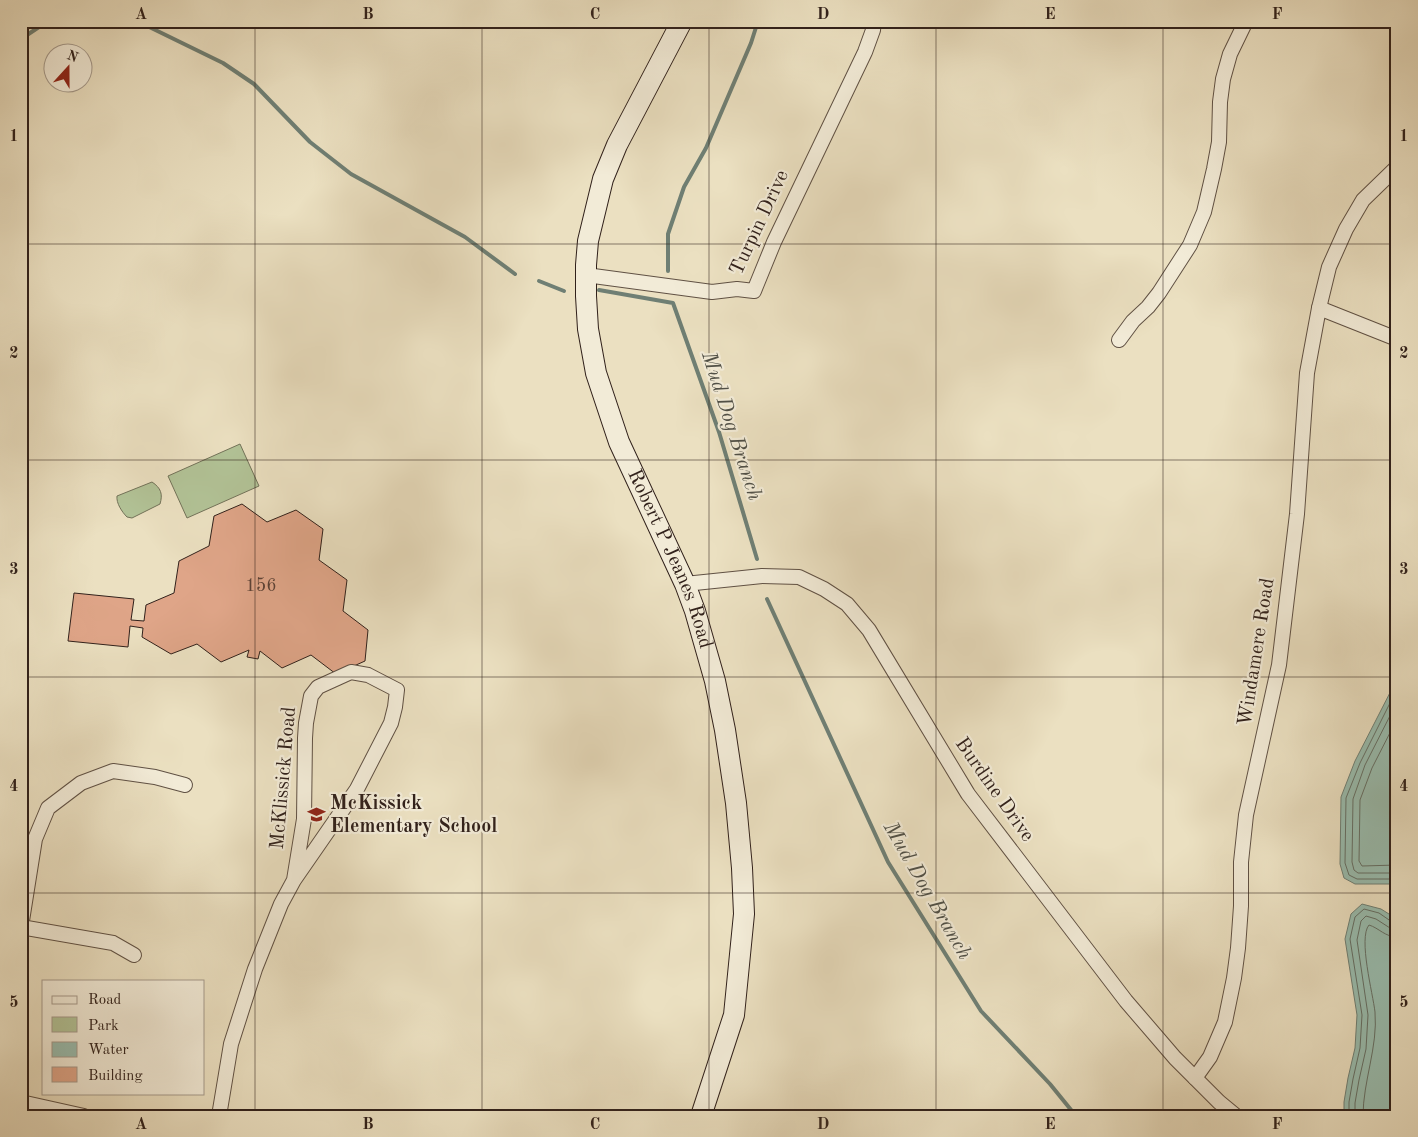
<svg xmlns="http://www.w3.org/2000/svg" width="1418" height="1137" viewBox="0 0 1418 1137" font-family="'Old Standard TT',serif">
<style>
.green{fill:#b2c397;stroke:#727259}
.water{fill:#99bdaf;stroke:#6f7f74}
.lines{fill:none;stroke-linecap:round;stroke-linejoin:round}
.shore{stroke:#656f65;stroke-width:1}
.stream{stroke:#6f7f74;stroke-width:4}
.building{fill:#dfa588;stroke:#31211b}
.street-casing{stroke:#605144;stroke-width:16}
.secondary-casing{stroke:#31211b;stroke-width:22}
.street{stroke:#f2ebd7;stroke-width:14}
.secondary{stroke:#f2ebd7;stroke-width:20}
.grid{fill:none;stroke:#31211b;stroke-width:1;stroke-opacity:0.55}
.labels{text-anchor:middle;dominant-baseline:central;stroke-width:4.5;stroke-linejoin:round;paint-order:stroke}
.number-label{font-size:18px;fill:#5c4236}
.street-label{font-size:20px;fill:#31211b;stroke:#f2ebd7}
.poi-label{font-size:20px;font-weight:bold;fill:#31211b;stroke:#f2ebd7;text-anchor:start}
.water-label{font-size:21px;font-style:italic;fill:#505047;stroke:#f2ebd7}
.neatline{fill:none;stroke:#31211b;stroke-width:2}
.grid-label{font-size:16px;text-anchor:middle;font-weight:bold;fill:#31211b}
</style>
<rect width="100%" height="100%" fill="#ebe0c1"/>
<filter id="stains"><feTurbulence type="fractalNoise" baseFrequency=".004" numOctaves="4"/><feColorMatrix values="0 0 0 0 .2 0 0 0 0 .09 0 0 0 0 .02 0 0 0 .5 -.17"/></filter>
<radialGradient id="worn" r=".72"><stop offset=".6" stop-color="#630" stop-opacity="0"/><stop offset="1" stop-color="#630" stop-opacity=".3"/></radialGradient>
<g class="green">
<polygon points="240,444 259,486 187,518 168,476"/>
<path d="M 152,482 C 161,488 163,494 160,504 L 132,518 L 127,517 C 122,512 116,503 117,496 Z"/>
</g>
<g class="water">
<polygon points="1397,536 1397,639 1391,638 1396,616 1391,558"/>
<polygon points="1397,679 1397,884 1355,884 1344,878 1340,864 1341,797 1355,761"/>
<polygon points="1362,904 1381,909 1397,919 1397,1116 1344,1116 1344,1102 1348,1078 1355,1048 1357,1015 1345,939 1351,914"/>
</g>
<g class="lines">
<g class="shore">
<polyline points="1397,689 1360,763 1346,798 1345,863 1349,875 1357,879 1397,879"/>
<polyline points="1397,702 1365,765 1353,799 1352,862 1354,870 1358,873 1397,873"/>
<polyline points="1397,719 1372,768 1360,800 1359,861 1362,866 1397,865"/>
<polyline points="1349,1116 1349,1102 1353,1079 1360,1048 1362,1015 1350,939 1355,917 1364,909 1379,913 1392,922 1397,923"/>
<polyline points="1355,1116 1355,1103 1359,1080 1366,1049 1368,1015 1357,940 1361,921 1366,916 1376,919 1390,928 1397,930"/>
<path d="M 1363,1116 C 1363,1081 1378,1047 1375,1012 C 1373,994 1358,938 1369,925 C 1379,928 1385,937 1397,937"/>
</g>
<g class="stream">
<polyline points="137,21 223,63 254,84 310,142 351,174 465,237 515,274"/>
<polyline points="21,39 48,21"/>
<polyline points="668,271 668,234 684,187 706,148 751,43 758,21"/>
<polyline points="539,281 564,291"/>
<polyline points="599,290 673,303 719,432 757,559"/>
<polyline points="767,599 888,862 981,1011 1050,1084 1076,1116"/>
</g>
</g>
<polygon class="building" points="242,504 267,522 296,510 323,529 319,560 347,580 343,611 368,630 365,661 336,674 311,655 282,668 260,651 258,659 247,657 249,650 221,662 197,644 171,654 142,637 143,628 130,626 128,647 68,641 74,593 134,599 131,620 144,621 146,605 174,593 179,561 209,546 214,516"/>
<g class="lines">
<defs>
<g id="street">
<polyline points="586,275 712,292 737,289 754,291 774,242 865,52 873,30 874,21"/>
<polyline points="1319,308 1329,267 1346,229 1363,200 1397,167"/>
<polyline points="1119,340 1133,321 1148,307 1159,293 1190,245 1204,212 1214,169 1219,142 1220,102 1223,79 1230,54 1246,21"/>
<polyline points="685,584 762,576 799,577 824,589 847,604 869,630 968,794 1126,1001 1175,1058 1219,1102 1236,1116"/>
<polyline points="21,927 35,839 48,808 81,783 113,771 155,777 185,785"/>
<polyline points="21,927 113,943 134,955"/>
<polyline points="1195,1078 1210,1057 1225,1022 1234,978 1238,948 1241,906 1241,862 1246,815 1279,665 1297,514 1307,373 1319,308 1397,339"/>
<polyline points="21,1102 84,1116"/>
<polyline points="219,1116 231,1044 255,969 281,904 294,880 357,789 391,723 395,707 397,690 368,675 351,672 318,687 311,696 306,723 305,738 304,819 294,880"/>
</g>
<g id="secondary">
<path id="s1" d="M 682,21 L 617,145 L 603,179 L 588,241 L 586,265 L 586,296 L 588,329 L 596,373 L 619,442 L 685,584 L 695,611 L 715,681 L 725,730 L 736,803 L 742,868 L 744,914 L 734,1015 L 701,1116"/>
</g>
</defs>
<use href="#street" class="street-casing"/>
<use href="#secondary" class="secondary-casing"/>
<use href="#street" class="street"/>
<use href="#secondary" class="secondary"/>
</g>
<path class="grid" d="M 255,21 L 255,1116M 482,21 L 482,1116M 709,21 L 709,1116M 936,21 L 936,1116M 1163,21 L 1163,1116M 21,244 L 1397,244M 21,460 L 1397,460M 21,677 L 1397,677M 21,893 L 1397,893"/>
<defs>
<symbol id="school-bare" viewBox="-9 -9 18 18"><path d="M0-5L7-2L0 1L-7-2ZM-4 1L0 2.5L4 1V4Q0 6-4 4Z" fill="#8f2418" stroke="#f2ebd7" stroke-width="2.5" paint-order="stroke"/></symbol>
</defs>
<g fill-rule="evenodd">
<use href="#school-bare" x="304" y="802" width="25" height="25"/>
</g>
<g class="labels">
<g class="number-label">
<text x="261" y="586">156</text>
</g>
<g class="street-label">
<text transform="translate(760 223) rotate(-65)">Turpin Drive</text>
<text stroke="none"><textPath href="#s1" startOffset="574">Robert P Jeanes Road</textPath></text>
<text transform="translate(1257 652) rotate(-81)">Windamere Road</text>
<text transform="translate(284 778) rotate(-85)">McKlissick Road</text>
<text transform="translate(994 790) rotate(55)">Burdine Drive</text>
</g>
<g class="poi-label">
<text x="330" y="804">McKissick<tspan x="330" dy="23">Elementary School</tspan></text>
</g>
<g class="water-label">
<text transform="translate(731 426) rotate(72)">Mud Dog Branch</text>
<text transform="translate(927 891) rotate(60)">Mud Dog Branch</text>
</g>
</g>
<rect width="1418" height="1137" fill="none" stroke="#ebe0c1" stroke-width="55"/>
<rect x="42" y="980" width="162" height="115" fill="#f2ebd7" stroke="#a59a8c"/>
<rect x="52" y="996" width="25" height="8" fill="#f2ebd7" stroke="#a59a8c"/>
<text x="88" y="1004" font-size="15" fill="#31211b">Road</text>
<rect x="52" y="1017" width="25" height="15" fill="#b2c397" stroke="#a59a8c"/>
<text x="88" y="1030" font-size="15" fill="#31211b">Park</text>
<rect x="52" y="1042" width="25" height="15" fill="#99bdaf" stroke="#a59a8c"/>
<text x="88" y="1054" font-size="15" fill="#31211b">Water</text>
<rect x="52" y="1067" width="25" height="15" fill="#dfa588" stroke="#a59a8c"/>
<text x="88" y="1080" font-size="15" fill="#31211b">Building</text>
<g transform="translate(68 68) rotate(21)"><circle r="24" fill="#f2ebd7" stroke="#a59a8c"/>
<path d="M0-4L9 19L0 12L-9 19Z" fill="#8f2418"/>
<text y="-8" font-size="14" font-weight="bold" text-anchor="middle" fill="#31211b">N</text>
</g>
<rect x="28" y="28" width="1362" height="1082" class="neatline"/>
<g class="grid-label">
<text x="141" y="19">A</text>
<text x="368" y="19">B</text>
<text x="595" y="19">C</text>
<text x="823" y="19">D</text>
<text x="1050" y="19">E</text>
<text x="1277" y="19">F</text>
<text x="14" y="141">1</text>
<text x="1404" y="141">1</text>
<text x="14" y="358">2</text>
<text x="1404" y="358">2</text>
<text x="14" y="574">3</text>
<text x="1404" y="574">3</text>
<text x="14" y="791">4</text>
<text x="1404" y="791">4</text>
<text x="14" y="1007">5</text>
<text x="1404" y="1007">5</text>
<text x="141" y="1129">A</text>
<text x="368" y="1129">B</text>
<text x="595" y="1129">C</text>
<text x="823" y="1129">D</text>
<text x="1050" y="1129">E</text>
<text x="1277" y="1129">F</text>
</g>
<rect width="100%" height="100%" filter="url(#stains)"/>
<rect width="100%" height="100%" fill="url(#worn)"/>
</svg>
